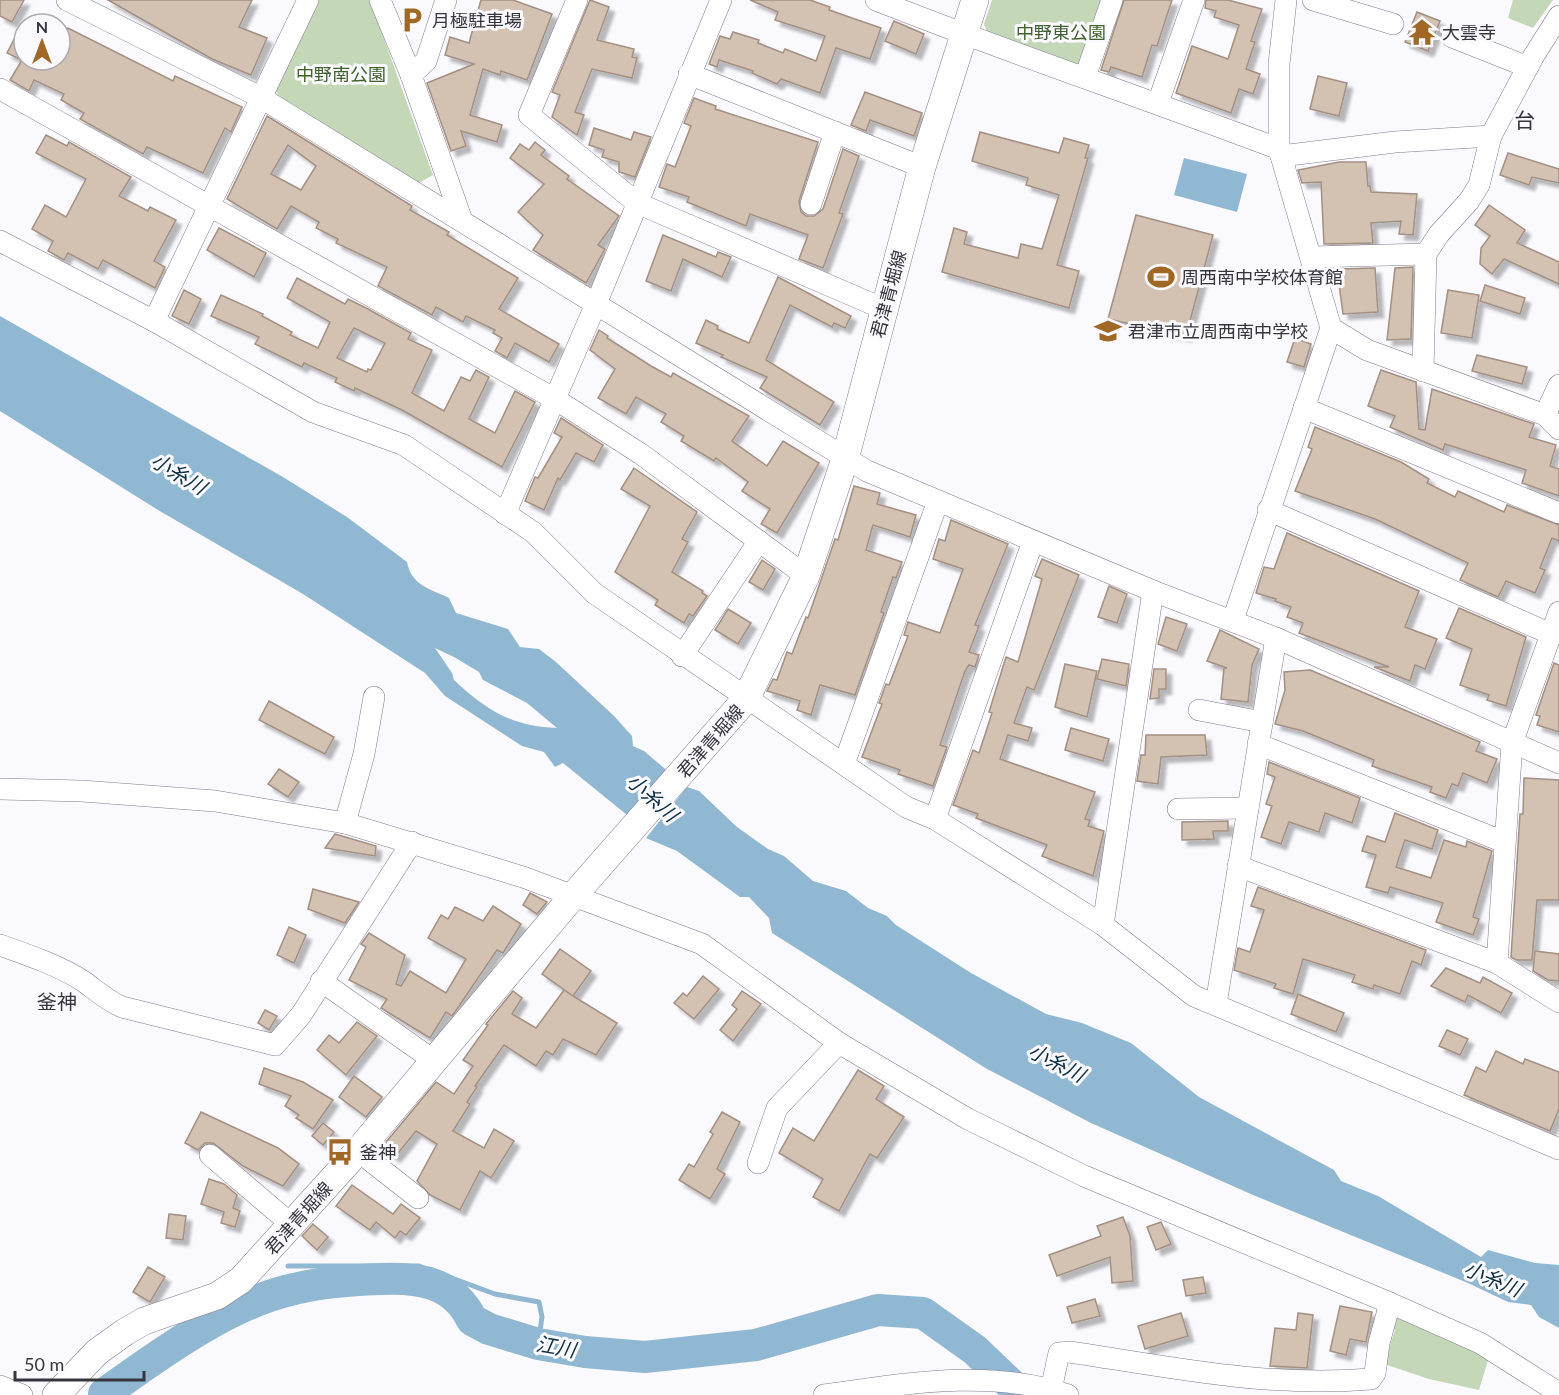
<svg xmlns="http://www.w3.org/2000/svg" width="1559" height="1395" viewBox="0 0 1559 1395" font-family="Lato,'Noto Sans JP',sans-serif">
<style>
.green{fill:#c4d8b8}
.water{fill:#91b8d2;fill-rule:evenodd}
.lines{fill:none;stroke-linecap:round;stroke-linejoin:round}
.stream{stroke:#91b8d2;stroke-width:5}
.river{stroke:#91b8d2;stroke-width:32}
.building{fill:#d3c1b2;stroke:#a29082;stroke-width:1.5;fill-rule:evenodd;filter:url(#shadow)}
.minor-casing{stroke:#807a8d;stroke-width:22}
.major-casing{stroke:#807a8d;stroke-width:28}
.minor{stroke:#fff;stroke-width:21}
.major{stroke:#fff;stroke-width:27}
.labels{text-anchor:middle;dominant-baseline:central;stroke-width:6;stroke-linejoin:round;paint-order:stroke}
.poi-label{font-size:18px;fill:#36343c;stroke:#faf9fe;text-anchor:start}
.park-label{font-size:18px;fill:#41612c;stroke:#faf9fe}
.street-label{font-size:18px;fill:#36343c;stroke:#faf9fe}
.water-label{font-size:20px;font-style:italic;fill:#0c2e41;stroke:#faf9fe}
.neighbourhood-label{font-size:20px;fill:#36343c;stroke:#faf9fe}
.quarter-label{font-size:21px;fill:#36343c;stroke:#faf9fe}
</style>
<defs>
<filter id="shadow"><feDropShadow dx="5.5" dy="5.5" stdDeviation="1.5" flood-color="#0004"/></filter>
</defs>
<rect width="100%" height="100%" fill="#faf9fe"/>
<g class="green">
<polygon points="315,0 370,0 433,175 417,184 278,97 276,88"/>
<polygon points="992,0 1103,0 1079,68 989,37 984,24"/>
<polygon points="1513,0 1553,0 1533,28 1508,18"/>
<polygon points="1393,1315 1489,1357 1479,1390 1429,1379 1384,1364 1395,1330 1387,1321"/>
</g>
<g class="water">
<polygon points="1184,158 1247,174 1237,212 1174,195"/>
<path d="M 0,316 L 283,477 L 347,517 L 407,562 C 411,585 430,589 449,598 L 456,613 L 508,629 L 520,647 L 539,649 L 556,662 L 614,716 L 632,736 L 633,746 L 644,751 L 671,774 L 632,819 L 563,763 L 555,767 L 544,752 L 522,746 L 445,696 L 425,673 L 303,594 L 158,510 L 0,411 ZM 435,648 L 454,657 L 479,672 L 483,680 L 527,703 L 557,728 C 513,727 486,710 454,680 L 452,673 Z"/>
<polygon points="687,787 699,791 737,827 768,849 784,856 813,881 846,891 868,908 887,916 896,925 971,973 1046,1014 1082,1023 1131,1043 1199,1097 1334,1170 1341,1181 1378,1196 1481,1257 1488,1250 1535,1263 1559,1265 1559,1328 1539,1317 1531,1305 1508,1302 1468,1283 1253,1195 1091,1123 987,1069 772,933 769,918 749,897 740,897 677,851 646,838"/>
</g>
<g class="lines">
<polyline class="stream" points="288,1266 419,1266 495,1294 539,1302 542,1317 538,1344"/>
<path class="river" d="M 104,1394 C 157,1356 229,1303 294,1289 C 322,1282 351,1280 380,1279 C 418,1277 454,1282 472,1320 L 489,1329 L 538,1344 L 585,1352 L 645,1357 L 756,1345 L 878,1310 L 923,1313 L 975,1350 L 1022,1395"/>
</g>
<g class="building">
<polygon points="0,0 24,0 12,22 0,16"/>
<polygon points="108,0 252,0 239,27 267,38 251,75 212,59"/>
<polygon points="481,0 513,0 552,14 527,80 501,71 500,75 483,69 470,115 502,125 497,142 461,131 466,146 451,151 427,83 474,64 445,55 450,37 469,43"/>
<polygon points="590,0 609,7 597,40 634,49 632,57 637,58 632,78 592,69 575,112 584,115 577,135 552,117 560,95 552,92"/>
<polygon points="750,0 810,0 830,7 829,10 881,28 870,59 836,48 820,93 781,79 777,84 752,73 753,71 719,60 717,67 709,64 720,36 730,39 733,32 759,40 758,43 783,53 785,49 816,61 825,36 775,20 778,12"/>
<polygon points="1124,0 1172,0 1157,46 1152,45 1142,77 1111,67 1109,72 1101,70"/>
<polygon points="1206,0 1228,0 1262,9 1251,41 1255,42 1246,69 1260,74 1253,94 1239,89 1231,113 1176,93 1192,46 1228,59 1239,25 1214,17 1216,11 1205,8"/>
<polygon points="1417,12 1440,21 1428,51 1405,42"/>
<polygon points="24,20 24,60 60,60 60,46 68,28 173,81 175,76 242,107 231,132 225,128 203,173 147,147 143,154 80,119 84,113 61,100 64,94 34,80 29,91 10,80 22,60 7,53"/>
<polygon points="894,21 924,34 916,54 885,41"/>
<polygon points="1318,76 1347,83 1339,116 1310,109"/>
<polygon points="865,92 922,113 914,136 870,120 866,131 851,125"/>
<polygon points="694,98 716,106 715,109 818,142 799,201 801,212 806,216 814,216 823,209 843,149 859,156 839,213 843,214 823,268 799,259 808,235 750,214 746,226 687,202 689,197 659,187 667,164 675,167 691,126 684,123"/>
<path d="M 267,116 L 412,206 L 410,210 L 449,232 L 447,235 L 518,278 L 499,309 L 559,344 L 549,362 L 515,343 L 507,358 L 495,351 L 502,338 L 493,333 L 495,330 L 466,316 L 463,322 L 436,307 L 432,315 L 378,286 L 387,267 L 336,243 L 338,239 L 316,228 L 319,222 L 291,206 L 277,229 L 227,199 ZM 288,145 L 316,166 L 301,190 L 271,174 Z"/>
<polygon points="594,128 631,140 634,132 651,137 635,177 619,172 619,162 602,157 604,150 589,145"/>
<polygon points="980,132 1059,153 1064,138 1089,145 1085,158 1088,158 1057,265 1079,271 1069,308 942,272 954,228 967,232 964,244 1018,258 1021,244 1042,249 1059,195 1026,185 1028,178 972,161"/>
<polygon points="46,135 67,146 69,142 131,177 119,196 148,211 150,207 176,220 154,261 165,267 155,288 103,260 98,269 68,253 64,260 48,251 53,241 32,229 45,205 66,217 86,179 36,153"/>
<polygon points="535,142 545,150 541,155 569,176 567,179 619,216 598,245 605,249 586,283 533,250 543,235 518,212 544,184 510,158 520,144 529,150"/>
<polygon points="1508,153 1559,169 1559,183 1532,177 1529,185 1500,175"/>
<polygon points="1339,162 1366,162 1368,186 1370,186 1371,192 1417,194 1413,235 1399,234 1401,221 1371,223 1373,243 1324,244 1321,182 1302,183 1298,170"/>
<polygon points="1489,205 1525,230 1517,243 1559,262 1559,284 1504,259 1492,274 1480,264 1481,248 1490,236 1475,225"/>
<polygon points="1136,215 1213,235 1186,336 1108,319"/>
<polygon points="219,228 266,253 254,277 207,250"/>
<polygon points="663,235 716,257 718,252 731,257 722,277 683,259 671,291 646,281"/>
<polygon points="1413,267 1411,339 1387,340 1395,268"/>
<polygon points="1375,268 1378,312 1343,314 1337,269"/>
<polygon points="778,277 851,316 845,328 834,323 832,327 790,305 766,360 834,402 820,425 760,388 767,377 721,357 723,355 696,343 706,320 718,326 717,329 749,343"/>
<path d="M 297,278 L 345,304 L 348,299 L 368,309 L 411,333 L 408,339 L 432,350 L 412,393 L 444,411 L 461,377 L 470,381 L 476,370 L 489,377 L 469,419 L 495,433 L 515,391 L 535,402 L 502,467 L 402,410 L 355,388 L 354,391 L 335,382 L 337,378 L 304,363 L 302,367 L 255,344 L 259,337 L 211,316 L 221,295 L 263,314 L 262,316 L 292,332 L 290,335 L 318,348 L 330,322 L 287,298 ZM 354,328 L 385,343 L 371,370 L 368,369 L 367,372 L 337,358 Z"/>
<polygon points="1485,285 1525,298 1520,314 1480,301"/>
<polygon points="184,290 201,299 189,324 172,316"/>
<polygon points="1448,290 1479,295 1472,338 1441,333"/>
<polygon points="599,330 608,336 607,338 651,366 671,377 673,373 749,416 732,441 767,466 783,441 819,463 777,533 761,524 770,509 742,491 748,482 716,458 714,461 681,441 684,436 661,422 666,414 636,397 626,414 598,398 615,369 590,350"/>
<polygon points="1295,338 1311,344 1304,367 1287,362"/>
<polygon points="1477,355 1527,367 1522,384 1472,371"/>
<polygon points="1381,370 1416,382 1419,429 1425,430 1432,389 1534,424 1529,437 1556,445 1550,466 1559,469 1559,496 1522,483 1526,470 1445,444 1443,450 1390,427 1395,416 1368,406"/>
<polygon points="561,418 603,445 594,462 576,453 560,480 558,478 544,510 525,501 535,477 538,478 562,437 554,433"/>
<polygon points="1315,427 1401,462 1429,479 1427,483 1455,497 1458,491 1504,512 1507,505 1559,525 1559,541 1552,538 1540,568 1545,570 1535,593 1506,581 1498,597 1460,580 1468,563 1375,519 1295,491 1312,449 1308,447"/>
<polygon points="634,468 697,512 682,539 688,542 672,572 703,591 702,593 707,596 693,616 689,614 684,623 655,605 658,600 615,572 650,506 621,489"/>
<polygon points="854,486 880,493 877,504 916,515 910,537 873,525 866,550 902,562 896,578 893,577 881,612 884,613 855,695 820,685 811,715 797,710 800,701 767,691 773,679 777,680 787,652 792,654 806,617 808,618 835,539 838,540"/>
<polygon points="951,520 1008,544 975,625 979,626 969,652 979,655 975,667 969,665 965,671 940,745 947,747 933,786 898,774 900,770 862,757 882,704 879,703 886,684 889,685 908,636 904,635 908,622 940,633 963,569 933,559 939,539 945,541"/>
<polygon points="1287,533 1419,591 1405,627 1437,639 1425,669 1415,665 1410,681 1374,667 1389,667 1299,633 1303,623 1287,617 1291,607 1275,601 1276,599 1256,593 1264,567 1274,569"/>
<polygon points="1042,559 1079,575 1034,690 1027,687 1014,723 1032,728 1028,741 1008,735 1000,759 1095,792 1085,819 1090,820 1088,826 1104,831 1093,876 1042,856 1047,845 976,818 978,814 953,805 973,750 979,753 992,713 989,712 1006,657 1018,662 1042,579 1035,576"/>
<polygon points="762,560 775,569 763,590 749,582"/>
<polygon points="1109,586 1127,594 1117,623 1098,617"/>
<polygon points="1459,608 1526,637 1506,706 1487,700 1489,695 1460,685 1472,649 1446,638"/>
<polygon points="728,609 751,623 738,644 715,630"/>
<polygon points="1166,617 1187,624 1177,651 1158,644"/>
<polygon points="1220,630 1259,649 1252,665 1248,702 1221,699 1224,668 1227,668 1207,661"/>
<polygon points="1102,659 1129,664 1126,686 1097,679"/>
<polygon points="1554,663 1559,665 1559,732 1537,725 1540,716 1536,715"/>
<polygon points="1065,664 1097,671 1087,717 1055,707"/>
<polygon points="1154,669 1166,669 1166,689 1159,689 1159,698 1150,699"/>
<polygon points="1310,670 1480,742 1476,751 1497,759 1487,783 1463,773 1458,786 1452,784 1446,798 1430,792 1432,787 1372,766 1374,760 1303,731 1275,724 1285,690 1284,672"/>
<polygon points="269,701 334,737 325,754 259,720"/>
<polygon points="1071,728 1109,739 1103,761 1065,750"/>
<polygon points="1146,735 1205,735 1207,755 1161,757 1158,784 1137,781 1141,755 1145,755"/>
<polygon points="1269,762 1360,798 1352,823 1325,813 1319,832 1289,822 1281,844 1261,837 1272,806 1266,804 1275,777 1267,774"/>
<polygon points="279,769 299,782 288,797 268,784"/>
<polygon points="1524,778 1559,780 1559,900 1537,900 1532,960 1516,960 1511,957 1520,814 1523,814"/>
<polygon points="1395,813 1438,830 1432,849 1405,840 1396,867 1431,878 1444,840 1466,847 1467,841 1492,851 1473,917 1479,919 1473,935 1436,922 1443,903 1390,887 1388,893 1366,887 1376,855 1362,851 1367,836 1385,842"/>
<polygon points="1228,821 1228,831 1213,831 1214,839 1182,840 1182,822"/>
<polygon points="335,834 376,846 375,856 325,848"/>
<polygon points="1258,887 1426,950 1421,965 1412,961 1400,994 1374,985 1373,989 1352,982 1355,975 1303,959 1293,994 1274,988 1276,984 1234,970 1238,948 1250,952 1264,910 1251,906"/>
<polygon points="313,889 359,902 345,923 308,909"/>
<polygon points="530,893 547,902 537,914 523,905"/>
<polygon points="493,906 521,924 503,953 497,950 457,1009 452,1016 446,1012 430,1038 381,1008 387,999 349,980 366,947 361,944 369,933 405,955 396,984 401,986 410,971 446,993 466,959 428,938 441,915 448,919 455,907 483,921"/>
<polygon points="289,927 306,935 294,963 277,955"/>
<polygon points="560,949 591,971 573,996 617,1023 596,1055 563,1039 553,1055 546,1051 536,1066 504,1045 475,1086 477,1087 467,1102 470,1104 453,1131 484,1148 494,1129 514,1141 491,1178 480,1171 460,1210 430,1195 417,1181 437,1144 416,1131 395,1157 382,1147 436,1082 454,1094 473,1066 463,1060 488,1025 486,1024 513,991 522,998 512,1014 536,1028 564,990 573,996 542,974"/>
<polygon points="1535,951 1559,954 1559,981 1548,980 1533,971"/>
<polygon points="1446,968 1480,983 1483,977 1512,993 1501,1013 1468,995 1465,1002 1431,986"/>
<polygon points="703,976 719,989 694,1019 674,1003 683,993 687,996"/>
<polygon points="742,991 761,1004 733,1041 720,1030 737,1009 732,1005"/>
<polygon points="1298,994 1344,1013 1336,1032 1291,1014"/>
<polygon points="265,1010 277,1016 269,1030 258,1023"/>
<polygon points="357,1022 377,1036 346,1075 317,1050 329,1035 339,1043"/>
<polygon points="1447,1030 1468,1039 1460,1055 1439,1046"/>
<polygon points="1496,1051 1523,1064 1525,1059 1559,1072 1559,1109 1550,1131 1464,1095 1476,1067 1486,1072"/>
<polygon points="264,1068 303,1082 333,1100 313,1129 296,1118 299,1115 285,1106 291,1096 259,1084"/>
<polygon points="858,1070 884,1086 876,1099 904,1117 877,1158 870,1154 839,1211 813,1197 823,1179 779,1153 793,1128 814,1141"/>
<polygon points="354,1076 382,1097 366,1117 339,1097"/>
<polygon points="201,1112 278,1148 299,1164 283,1186 243,1166 213,1143 205,1143 198,1150 185,1143"/>
<polygon points="722,1112 740,1122 717,1169 725,1174 710,1199 679,1180 689,1164 694,1167 713,1134 710,1132"/>
<polygon points="323,1123 334,1132 323,1145 312,1136"/>
<polygon points="209,1179 224,1184 237,1195 233,1208 240,1211 235,1227 221,1223 224,1212 201,1204"/>
<polygon points="352,1185 393,1214 401,1204 420,1218 406,1235 400,1231 395,1238 376,1222 370,1230 336,1206"/>
<polygon points="169,1214 186,1216 183,1240 166,1238"/>
<polygon points="1123,1217 1130,1236 1133,1281 1112,1283 1110,1257 1057,1276 1049,1255 1101,1236 1097,1226"/>
<polygon points="1161,1222 1171,1244 1156,1250 1147,1227"/>
<polygon points="313,1224 328,1237 317,1250 302,1236"/>
<polygon points="148,1267 165,1277 150,1302 133,1292"/>
<polygon points="1203,1277 1206,1293 1186,1296 1183,1280"/>
<polygon points="1095,1299 1100,1316 1072,1323 1067,1307"/>
<polygon points="1340,1306 1372,1312 1366,1342 1350,1339 1346,1355 1330,1351"/>
<polygon points="1181,1313 1188,1336 1145,1349 1138,1326"/>
<polygon points="1298,1313 1313,1315 1307,1368 1270,1366 1275,1328 1296,1330"/>
</g>
<g class="lines">
<defs>
<g id="minor">
<polyline points="67,0 260,97 867,471 1153,591 1276,638 1559,763"/>
<polyline points="380,0 411,75 461,218"/>
<polyline points="577,0 529,115 637,203 884,309"/>
<path d="M 876,0 C 1009,53 1145,98 1279,149"/>
<polyline points="1313,0 1393,24"/>
<polyline points="1452,37 1528,67"/>
<polyline points="689,74 922,167"/>
<polyline points="411,75 426,61 446,0"/>
<polyline points="1085,77 1112,0"/>
<polyline points="0,89 555,399 641,454 806,576"/>
<polyline points="1158,103 1194,0"/>
<polyline points="1281,156 1395,142 1491,136"/>
<polyline points="811,204 835,132"/>
<polyline points="0,241 154,321 313,412 404,445 533,532 594,593 906,807 935,819 1103,925 1194,996 1559,1149"/>
<polyline points="1312,257 1426,254"/>
<polyline points="154,321 308,0"/>
<polyline points="1331,328 1367,350 1545,415 1559,429"/>
<polyline points="1423,371 1426,254 1439,234 1469,201 1479,185 1491,136 1533,57 1559,16"/>
<polyline points="1304,408 1559,513"/>
<polyline points="1545,415 1559,385"/>
<polyline points="1268,510 1551,634"/>
<polyline points="505,514 596,304 721,0"/>
<polyline points="1233,620 1331,328 1279,149 1279,64 1286,0"/>
<polyline points="682,656 759,541"/>
<polyline points="1199,710 1262,722"/>
<polyline points="1258,744 1504,842"/>
<polyline points="844,764 938,501"/>
<polyline points="0,789 82,791 215,801 345,823 523,877 702,944 839,1043 968,1119 1084,1176 1390,1303 1480,1343 1559,1393"/>
<polyline points="1178,809 1248,808"/>
<polyline points="935,819 1033,541"/>
<polyline points="345,823 364,754 374,697"/>
<polyline points="1238,866 1497,963 1559,1002"/>
<polyline points="1103,925 1153,591"/>
<path d="M 0,945 C 28,955 58,965 83,981 C 97,991 106,1000 122,1007 L 275,1045 L 301,1015 L 412,842"/>
<polyline points="1497,963 1512,743 1559,612"/>
<polyline points="321,981 433,1060"/>
<polyline points="1216,1004 1276,638"/>
<polyline points="358,1151 418,1198"/>
<polyline points="210,1155 292,1225"/>
<polyline points="758,1163 777,1108 839,1043"/>
<polyline points="0,1386 22,1395"/>
<path d="M 1051,1390 L 1059,1353 L 1070,1352 C 1170,1367 1269,1388 1371,1379 L 1375,1373 L 1379,1343 L 1390,1303"/>
<path d="M 824,1395 C 904,1384 989,1368 1068,1395"/>
</g>
<polyline id="major" points="56,1395 97,1352 125,1332 144,1321 217,1296 241,1280 358,1151 573,896 746,699 806,576 845,459 922,167 975,0"/>
</defs>
<use href="#minor" class="minor-casing"/>
<use href="#major" class="major-casing"/>
<use href="#minor" class="minor"/>
<use href="#major" class="major"/>
</g>
<defs>
<symbol id="parking-bare" viewBox="-9 -9 18 18"><path d="M-3.5-5.5H1a3.5 3.5 0 0 1 0 7H-1V5.5H-3.5ZM-1-3.4V-.6H.8a1.4 1.4 0 0 0 0-2.8Z" fill="#a06725" stroke="#faf9fe" stroke-width="2.5" paint-order="stroke"/></symbol>
<symbol id="temple-bare" viewBox="-9 -9 18 18"><path d="M0-6L5-2H3V0L6.5 2.5H4V6H1.5V3h-3V6H-4V2.5H-6.5L-3 0V-2H-5Z" fill="#a06725" stroke="#faf9fe" stroke-width="2.5" paint-order="stroke"/></symbol>
<symbol id="stadium-bare" viewBox="-9 -9 18 18"><path d="M0-5a6.5 5 0 1 0 0 10a6.5 5 0 1 0 0-10ZM-3.5-1.8h7v3.6h-7Z" fill="#a06725" stroke="#faf9fe" stroke-width="2.5" paint-order="stroke"/></symbol>
<symbol id="school-bare" viewBox="-9 -9 18 18"><path d="M0-5L7-2L0 1L-7-2ZM-4 1L0 2.5L4 1V4Q0 6-4 4Z" fill="#a06725" stroke="#faf9fe" stroke-width="2.5" paint-order="stroke"/></symbol>
<symbol id="bus-bare" viewBox="-9 -9 18 18"><path d="M-5-6H5V4H4V6H2V4H-2V6H-4V4H-5ZM-3.5-4V0h7V-4ZM-3.5 1.2v1.5H-2V1.2ZM2 1.2v1.5H3.5V1.2Z" fill="#a06725" stroke="#faf9fe" stroke-width="2.5" paint-order="stroke"/></symbol>
</defs>
<g fill-rule="evenodd">
<use href="#parking-bare" x="393" y="1" width="38" height="38"/>
<use href="#temple-bare" x="1403" y="13" width="38" height="38"/>
<use href="#stadium-bare" x="1142" y="258" width="38" height="38"/>
<use href="#school-bare" x="1089" y="312" width="38" height="38"/>
<use href="#bus-bare" x="321" y="1133" width="38" height="38"/>
</g>
<g class="labels">
<g class="poi-label">
<text x="432" y="20">月極駐車場</text>
<text x="1442" y="32">大雲寺</text>
<text x="1181" y="277">周西南中学校体育館</text>
<text x="1128" y="331">君津市立周西南中学校</text>
<text x="360" y="1152">釜神</text>
</g>
<g class="park-label">
<text x="1061" y="32">中野東公園</text>
<text x="341" y="74">中野南公園</text>
</g>
<g class="street-label">
<text transform="translate(888 294) rotate(-75)">君津青堀線</text>
<text transform="translate(710 741) rotate(-49)">君津青堀線</text>
<text transform="translate(298 1218) rotate(-48)">君津青堀線</text>
</g>
<g class="water-label">
<text transform="translate(179 473) rotate(31)">小糸川</text>
<text transform="translate(653 797) rotate(42)">小糸川</text>
<text transform="translate(1057 1062) rotate(27)">小糸川</text>
<text transform="translate(1493 1278) rotate(23)">小糸川</text>
<text transform="translate(556 1346) rotate(10)">江川</text>
</g>
<g class="neighbourhood-label">
<text x="57" y="1001">釜神</text>
</g>
<g class="quarter-label">
<text x="1525" y="119">台</text>
</g>
</g>
<g transform="translate(42 42)"><circle r="28" fill="#faf9fe" stroke="#acaab0" stroke-width="1.5"/>
<path d="M0-4.5L10 22L0 15L-10 22Z" fill="#a06725"/>
<text y="-9" font-size="16" font-weight="bold" text-anchor="middle" fill="#36343c">N</text>
</g>
<path d="M15 1371v9h129v-9" fill="none" stroke="#36343c" stroke-width="3"/>
<text x="24" y="1371" font-size="18" fill="#36343c" stroke="#faf9fe" stroke-width="4.5" paint-order="stroke">50 m</text>
</svg>
